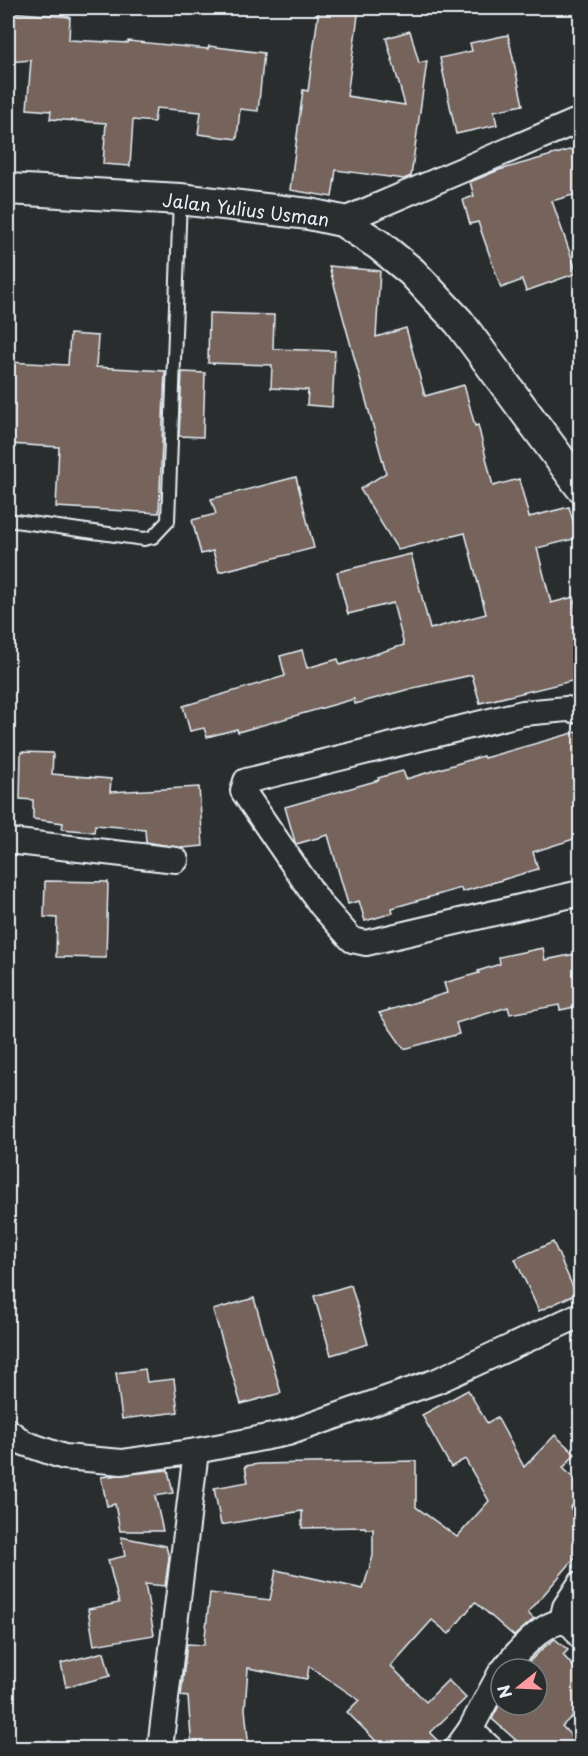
<svg xmlns="http://www.w3.org/2000/svg" width="588" height="1756" viewBox="0 0 588 1756" font-family="'Playpen Sans',sans-serif">
<style>
.building{fill:#74645b;stroke:#e8f1f8;stroke-width:1.5}
.lines{fill:none;stroke-linecap:round;stroke-linejoin:round}
.service-casing{stroke:#e8f1f8;stroke-width:16}
.minor-casing{stroke:#e8f1f8;stroke-width:28}
.tertiary-casing{stroke:#e8f1f8;stroke-width:34}
.service{stroke:#2a2d2e;stroke-width:12}
.minor{stroke:#2a2d2e;stroke-width:24}
.tertiary{stroke:#2a2d2e;stroke-width:30}
.labels{text-anchor:middle;dominant-baseline:central;stroke-width:4.5;stroke-linejoin:round;paint-order:stroke}
.street-label{font-size:18px;fill:#e8f1f8;stroke:#2a2d2e}
</style>
<rect width="100%" height="100%" fill="#2a2d2e"/>
<filter id="ink" filterUnits="userSpaceOnUse"><feTurbulence type="fractalNoise" baseFrequency=".0167" numOctaves="2"/><feDisplacementMap in="SourceGraphic" scale="12" xChannelSelector="R" yChannelSelector="G"/><feConvolveMatrix kernelMatrix="1 2 1 2 8 2 1 2 1" color-interpolation-filters="sRGB"/></filter>
<g filter="url(#ink)">
<g class="building">
<polygon points="319,8 359,8 347,96 405,105 386,38 410,31 419,63 427,61 411,176 404,179 336,170 332,197 290,190 303,90 308,91"/>
<polygon points="8,12 70,17 69,40 128,43 128,41 208,49 209,46 264,53 258,111 240,109 237,139 198,134 201,112 156,108 154,122 133,120 130,166 103,164 106,123 50,119 51,111 27,109 31,60 8,62"/>
<polygon points="508,35 523,105 494,111 497,125 456,134 440,58 472,51 470,43"/>
<polygon points="580,147 580,193 552,201 577,273 526,291 522,280 501,288 478,222 470,224 463,200 474,196 470,182 499,170"/>
<polygon points="329,266 380,271 376,337 406,328 425,396 464,385 475,426 478,425 493,486 519,479 529,517 569,507 578,538 537,548 551,603 574,597 580,624 580,679 480,703 472,675 413,688 355,704 354,699 238,732 237,729 207,737 204,728 190,731 183,706 285,676 280,656 302,650 307,668 338,659 340,665 404,645 393,603 348,614 337,572 411,554 430,629 486,614 465,533 398,550 360,489 386,473"/>
<polygon points="209,313 274,315 273,349 335,351 332,407 307,405 308,390 271,388 272,365 208,363"/>
<polygon points="70,334 98,336 96,367 165,371 159,513 56,507 59,447 8,444 8,362 68,365"/>
<polygon points="182,372 205,373 203,437 179,436"/>
<polygon points="296,477 314,548 219,572 213,551 201,554 192,520 216,514 211,499"/>
<polygon points="580,731 580,837 533,852 538,869 462,892 461,888 392,908 393,913 365,921 359,901 348,904 328,835 296,844 295,842 285,807 379,780 378,778 403,771 406,779 483,756 484,758"/>
<polygon points="21,752 53,753 52,774 111,779 110,792 199,787 203,846 182,848 146,842 145,829 95,825 94,832 62,829 63,823 33,819 33,800 20,799"/>
<polygon points="45,881 108,882 106,958 56,957 57,918 44,917"/>
<polygon points="543,948 545,960 580,953 580,1006 560,1010 559,1005 510,1014 508,1007 456,1023 459,1034 404,1049 379,1013 447,993 444,983 479,973 478,971 500,964 499,957"/>
<polygon points="553,1242 576,1294 539,1311 515,1259"/>
<polygon points="351,1285 368,1344 331,1355 314,1296"/>
<polygon points="254,1298 281,1393 241,1404 213,1310"/>
<polygon points="145,1369 147,1382 174,1379 178,1412 122,1419 116,1373"/>
<polygon points="468,1390 487,1423 497,1417 524,1467 555,1435 575,1454 563,1468 580,1484 580,1497 570,1508 580,1518 580,1552 528,1613 534,1619 514,1636 475,1602 449,1634 432,1620 391,1666 426,1702 448,1680 466,1698 430,1733 443,1746 443,1749 384,1749 347,1712 359,1700 309,1666 307,1679 248,1668 245,1709 249,1749 192,1749 188,1697 181,1696 187,1644 204,1645 210,1593 270,1600 276,1570 363,1589 373,1556 373,1529 366,1529 365,1527 302,1528 302,1511 221,1525 214,1488 248,1482 245,1466 259,1464 416,1461 416,1507 457,1537 489,1501 465,1459 451,1467 422,1415"/>
<polygon points="168,1470 173,1493 155,1496 163,1531 120,1531 115,1504 107,1506 101,1477"/>
<polygon points="121,1537 166,1546 169,1558 165,1586 145,1584 154,1635 94,1645 88,1609 119,1603 108,1560 125,1556"/>
<polygon points="555,1639 568,1650 563,1655 580,1674 580,1709 562,1726 580,1745 580,1749 526,1749 492,1719 501,1702 501,1705 537,1705 537,1669 522,1669 542,1649"/>
<polygon points="104,1652 110,1676 66,1687 61,1663"/>
</g>
<g class="lines">
<defs>
<polyline id="service" points="8,520 144,539 153,537 168,521 180,199"/>
<g id="minor">
<polyline points="342,221 575,122"/>
<polyline points="580,711 567,709 523,713 246,781 243,791 321,905 352,940 366,943 580,893"/>
<polyline points="8,841 176,860"/>
<polyline points="8,1431 24,1443 64,1457 122,1462 196,1451 288,1433 437,1381 580,1315"/>
<polyline points="562,1621 565,1607 580,1584"/>
<path d="M 504,1669 C 514,1656 548,1615 567,1623 C 573,1625 577,1631 580,1636"/>
<polyline points="470,1730 490,1748"/>
<polyline points="160,1748 196,1451"/>
<polyline points="457,1748 470,1730 501,1672"/>
</g>
<polyline id="tertiary" points="8,189 180,199 309,214 342,221 379,245 412,272 459,322 580,486"/>
</defs>
<use href="#service" class="service-casing"/>
<use href="#minor" class="minor-casing"/>
<use href="#tertiary" class="tertiary-casing"/>
<use href="#service" class="service"/>
<use href="#minor" class="minor"/>
<use href="#tertiary" class="tertiary"/>
</g>
</g>
<g class="labels">
<g class="street-label">
<text transform="translate(246 209) rotate(7)">Jalan Yulius Usman</text>
</g>
</g>
<rect width="588" height="1756" fill="none" stroke="#2a2d2e" stroke-width="30"/>
<rect x="15" y="15" width="558" height="1726" fill="none" stroke="#e8f1f8" stroke-width="2" filter="url(#ink)"/>
<g transform="translate(519 1687) rotate(252)"><circle r="28" fill="#2a2d2e" stroke="#767b7f" stroke-width="1.5"/>
<path d="M0-4.5L10 22L0 15L-10 22Z" fill="#ff9aa2"/>
<text y="-9" font-size="16" font-weight="bold" text-anchor="middle" fill="#e8f1f8">N</text>
</g>
</svg>
